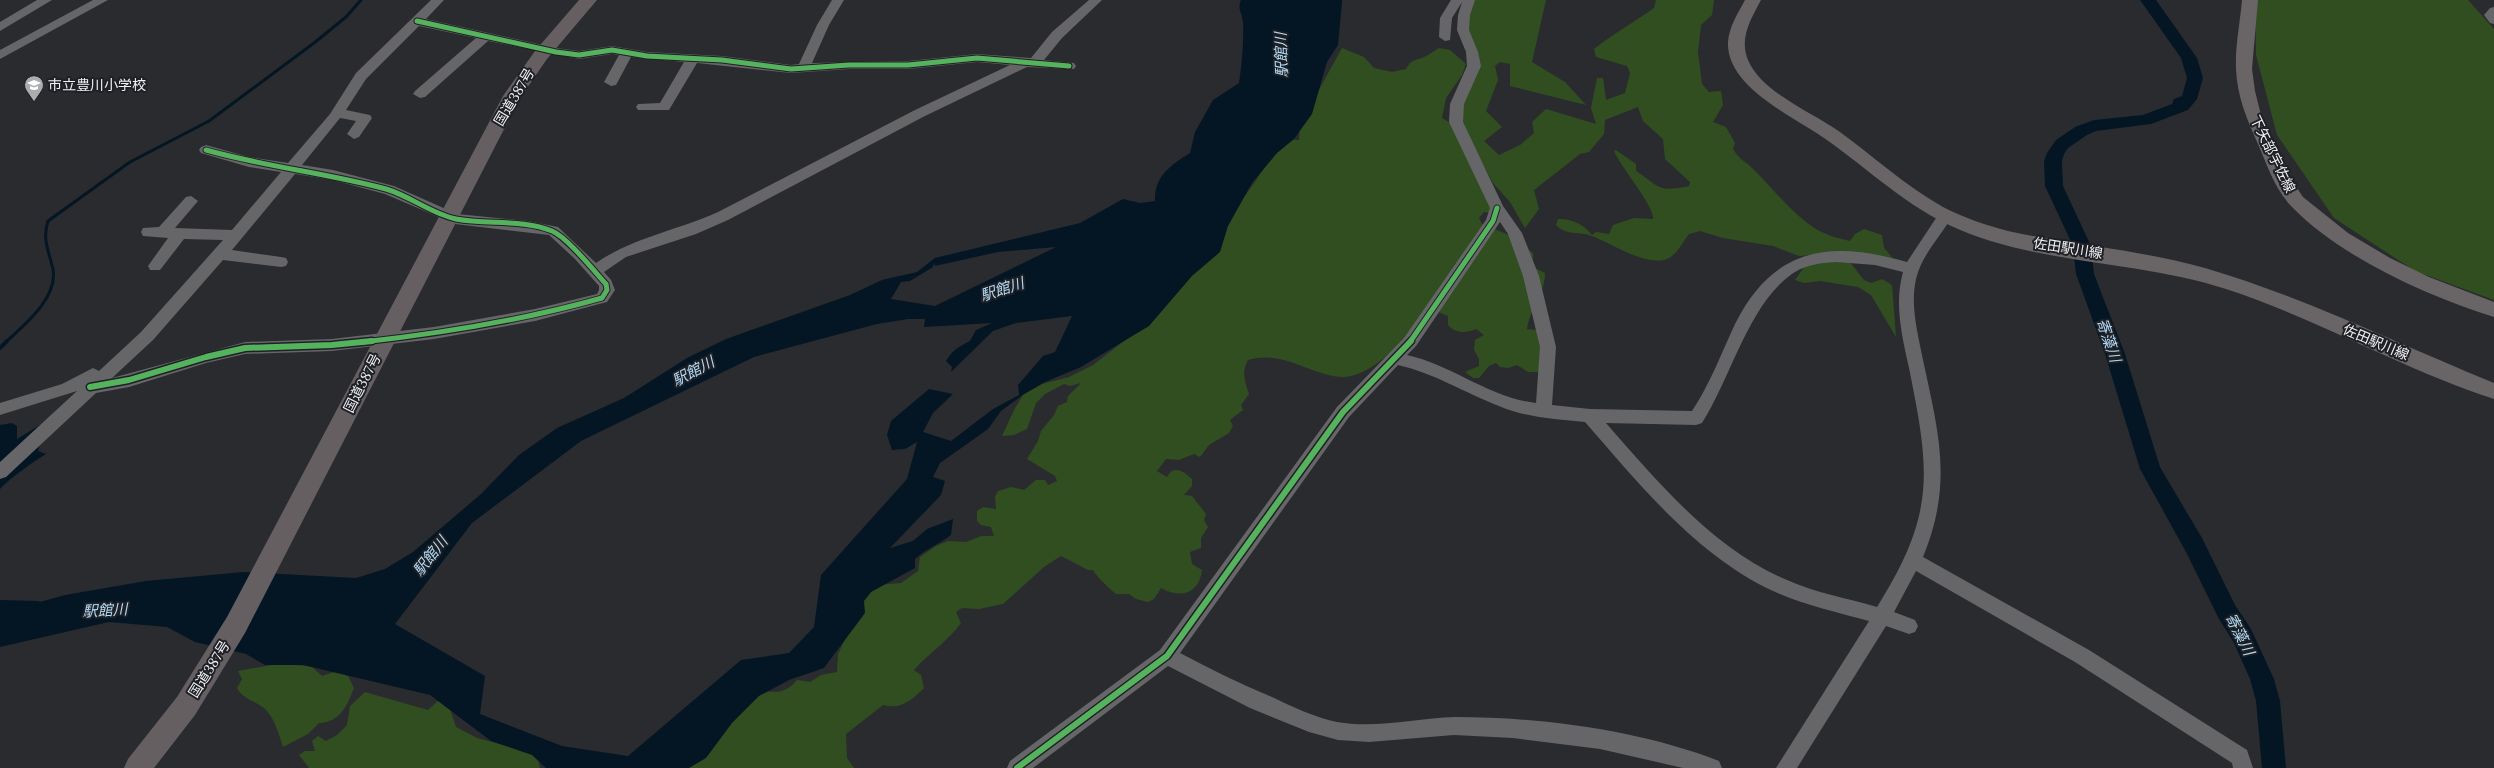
<svg xmlns="http://www.w3.org/2000/svg" width="2494" height="768" viewBox="0 0 2494 768" font-family="Lora,'Noto Sans JP',serif">
<style>
.green{fill:#314e21}
.water{fill:#041624;fill-rule:evenodd}
.lines{fill:none;stroke-linecap:round;stroke-linejoin:round}
.stream-far1{stroke:#041624;stroke-width:3}
.stream{stroke:#041624;stroke-width:4}
.river{fill:#041624;fill-rule:evenodd}
.minor{fill:#666669;fill-rule:evenodd}
.major{fill:#696466;fill-rule:evenodd}
.highway{fill:#665f62;fill-rule:evenodd}
.cycleway-far1-casing{stroke:#1f2025;stroke-width:7}
.cycleway-casing{stroke:#1f2025;stroke-width:9}
.cycleway-far1{stroke:#56b35d;stroke-width:5}
.cycleway{stroke:#56b35d;stroke-width:6}
.labels{text-anchor:middle;dominant-baseline:central;stroke-width:4;stroke-linejoin:round;paint-order:stroke}
.poi-label{font-size:14px;fill:#f0f1f4;stroke:#1f2025;text-anchor:start}
.street-label{font-size:14px;fill:#f0f1f4;stroke:#1f2025}
.water-label{font-size:15px;font-style:italic;fill:#b1daf5;stroke:#1f2025}
</style>
<rect width="100%" height="100%" fill="#2a2b2e"/>
<g class="green">
<path d="M 1470,0 L 1546,0 L 1532,62 L 1565,82 L 1586,105 L 1510,86 L 1510,64 L 1500,62 L 1495,66 L 1498,80 L 1486,111 L 1502,127 L 1484,141 L 1499,155 L 1520,145 L 1534,133 L 1532,122 L 1546,109 L 1596,124 L 1591,108 L 1597,78 L 1603,78 L 1606,100 L 1625,93 L 1630,73 L 1627,66 L 1596,57 L 1594,49 C 1613,34 1634,22 1654,8 L 1656,0 L 1714,0 L 1712,15 L 1701,25 L 1698,52 L 1702,84 L 1709,92 L 1721,91 L 1723,105 L 1713,122 L 1726,127 L 1735,143 L 1733,149 C 1741,162 1745,160 1754,170 C 1773,188 1799,223 1824,233 C 1832,237 1842,239 1850,241 L 1855,234 L 1864,229 L 1882,235 L 1884,248 L 1897,263 L 1849,261 L 1864,280 L 1871,283 L 1882,279 L 1892,285 L 1896,337 L 1871,295 L 1858,287 L 1820,281 L 1804,283 L 1795,280 L 1805,266 L 1826,254 L 1799,256 L 1773,246 L 1723,238 L 1700,231 L 1689,234 C 1682,243 1676,257 1664,260 C 1641,264 1613,244 1592,236 C 1579,231 1567,236 1556,225 L 1558,219 C 1573,219 1583,224 1592,235 L 1596,232 L 1609,234 L 1613,225 L 1634,218 L 1653,219 C 1655,207 1620,166 1614,151 L 1616,150 L 1636,164 L 1636,171 C 1660,186 1656,193 1689,186 L 1690,182 L 1665,159 L 1663,139 L 1643,121 L 1638,107 L 1605,120 L 1604,134 L 1589,152 L 1580,154 L 1534,190 L 1539,209 L 1525,228 L 1510,202 L 1493,183 L 1462,124 L 1464,100 L 1474,78 L 1467,35 Z"/>
<polygon points="2255,0 2468,0 2494,29 2494,300 2415,271 2334,218 2277,135 2256,55"/>
<path d="M 1342,48 L 1364,57 L 1374,68 L 1392,72 L 1406,69 C 1412,57 1419,61 1428,55 C 1432,53 1435,50 1439,48 L 1450,50 L 1466,64 L 1462,75 L 1446,98 L 1442,118 L 1452,124 L 1488,194 L 1492,213 L 1484,212 L 1479,218 L 1482,224 L 1509,235 L 1533,253 L 1533,267 L 1545,273 C 1545,294 1530,308 1527,329 L 1539,330 L 1542,372 L 1528,372 L 1517,365 L 1508,368 L 1500,367 L 1496,363 L 1489,366 L 1479,378 L 1473,378 L 1465,372 L 1479,366 L 1479,359 L 1474,350 L 1475,340 L 1484,335 L 1476,329 C 1466,333 1456,334 1448,325 L 1448,316 L 1431,309 C 1412,331 1375,377 1343,377 C 1332,377 1317,372 1307,368 C 1287,360 1269,354 1248,360 C 1241,372 1245,382 1249,394 L 1241,405 L 1243,410 L 1230,420 L 1233,426 L 1229,433 L 1209,445 L 1200,457 L 1194,454 L 1179,460 L 1166,459 L 1157,471 L 1167,477 C 1174,464 1184,472 1192,479 L 1192,486 L 1184,495 L 1192,496 L 1206,514 L 1204,520 L 1208,527 L 1201,538 L 1201,548 L 1190,552 L 1192,564 L 1202,570 C 1199,594 1181,599 1161,588 L 1154,599 L 1148,602 L 1136,599 L 1129,594 L 1116,594 C 1110,589 1096,576 1093,570 L 1088,570 L 1061,556 L 1044,567 L 1003,604 L 979,609 L 962,608 L 956,612 L 961,623 C 948,641 929,653 914,670 L 921,675 L 924,688 C 912,700 901,710 883,705 L 846,734 L 847,758 L 854,768 L 672,768 L 762,690 C 777,694 787,692 797,680 L 810,682 L 821,675 L 837,672 L 838,654 L 850,629 L 856,609 L 877,585 L 901,583 L 918,571 L 920,557 L 936,546 L 948,541 L 966,542 L 981,536 L 994,536 L 991,527 L 981,525 L 977,521 L 977,511 L 983,507 L 996,509 L 995,497 L 998,491 L 1011,487 L 1024,490 L 1036,480 L 1045,480 L 1048,485 L 1057,481 L 1055,476 L 1027,459 L 1038,441 L 1041,431 L 1054,415 L 1058,406 L 1067,402 L 1068,396 L 1081,383 L 1070,386 L 1064,384 L 1045,394 L 1036,403 L 1027,429 L 1014,435 L 1002,436 L 1015,408 L 1023,395 L 1042,384 L 1069,377 L 1093,365 L 1133,334 L 1226,218 C 1249,195 1265,165 1284,139 L 1299,140 L 1300,124 Z"/>
<path d="M 277,664 L 311,666 L 322,676 L 337,671 L 348,676 L 354,688 C 347,706 340,722 319,723 L 308,734 L 283,747 C 279,735 275,719 266,710 C 257,701 243,700 237,688 L 242,679 L 238,671 Z"/>
<polygon points="365,692 428,710 441,698 450,709 456,727 477,738 526,751 537,756 540,768 309,768 299,755 305,751 315,751 312,741 318,736 326,741 337,735 347,725 350,706"/>
</g>
<g class="water">
<path d="M 1241,0 L 1342,0 L 1342,2 L 1338,45 L 1327,62 L 1312,114 L 1294,139 L 1277,153 L 1252,183 L 1228,226 L 1220,252 L 1192,276 L 1149,326 L 1081,367 L 1045,382 L 1024,394 L 1001,411 L 988,429 L 940,463 L 933,477 L 945,481 L 941,495 L 890,548 L 913,541 L 927,529 L 953,519 L 951,535 C 939,544 926,549 915,559 L 915,568 L 871,592 L 864,601 L 865,613 L 824,668 L 789,680 L 759,696 L 732,723 L 706,758 L 689,768 L 546,768 L 532,755 L 491,741 L 430,695 L 303,665 L 265,665 L 246,654 L 195,642 L 167,627 L 109,622 L 0,647 L 0,613 L 65,595 L 146,581 L 243,572 L 356,578 L 385,569 L 413,552 L 481,494 L 519,455 L 557,428 L 624,398 L 687,358 L 726,339 L 850,295 L 882,280 L 917,272 L 935,258 L 1080,223 L 1123,199 L 1140,203 L 1155,201 C 1154,176 1171,165 1190,153 L 1195,132 L 1213,100 L 1239,83 C 1242,63 1244,41 1243,22 C 1242,13 1237,8 1241,0 ZM 1056,247 L 935,306 L 891,299 L 901,282 L 910,281 L 933,267 L 934,263 L 935,266 L 998,252 ZM 1072,316 L 1055,352 L 1043,356 L 1018,385 L 1019,395 L 993,409 L 951,441 L 923,432 L 933,413 L 953,394 L 929,389 L 891,421 L 887,435 L 892,450 L 905,449 L 917,442 L 907,479 L 821,575 L 814,627 L 789,653 L 741,660 L 628,756 L 562,746 L 480,714 L 485,676 L 395,624 L 472,523 L 581,441 L 754,357 L 877,324 L 908,319 L 925,319 L 924,327 L 992,323 L 976,330 L 970,341 C 960,346 952,350 946,361 L 952,367 L 951,372 L 993,331 L 1016,323 Z"/>
<path d="M 45,422 L 38,451 L 46,454 C 32,463 11,477 0,489 L 0,425 L 12,423 L 17,426 L 17,439 Z"/>
</g>
<g class="lines">
<path class="stream-far1" d="M 6,342 C 25,324 58,298 53,269 C 49,252 42,239 48,221 L 130,162 L 209,121 L 314,43 L 346,17 L 361,0"/>
<polyline class="stream" points="0,348 7,341"/>
<g class="river">
<polygon points="2140,0 2156,0 2197,58 2203,78 2197,99 2188,110 2151,124 2096,131 2087,135 2068,148 2064,154 2062,161 2063,186 2091,246 2094,274 2125,354 2160,467 2202,538 2235,605 2251,629 2274,679 2280,701 2286,768 2262,768 2256,701 2250,679 2234,643 2219,619 2186,552 2140,469 2105,354 2076,274 2073,246 2045,186 2044,161 2047,153 2056,140 2075,127 2094,120 2143,115 2172,104 2174,99 2182,96 2187,78 2181,58"/>
<polygon points="0,600 38,601 46,604 49,611 46,618 38,621 0,620"/>
</g>
<g class="minor">
<polygon points="37,0 52,0 0,31 0,22"/>
<polygon points="93,0 108,0 0,59 0,50"/>
<path d="M 431,0 L 444,0 L 426,19 L 556,48 L 579,51 L 612,46 L 647,52 L 722,56 L 791,65 L 799,64 L 817,25 L 832,0 L 844,0 L 829,25 L 812,63 L 908,61 L 977,54 L 1031,58 L 1052,32 L 1089,0 L 1102,0 L 1062,38 L 1044,60 L 1074,63 L 1076,66 L 1074,69 L 1027,67 L 925,116 L 728,220 L 696,234 L 626,257 L 604,272 L 611,280 L 615,290 L 607,302 L 535,321 L 434,339 L 332,351 L 245,354 L 206,363 L 129,387 L 96,393 L 6,477 L 0,479 L 0,462 L 77,391 L 0,415 L 0,403 L 62,384 L 93,368 L 99,371 L 141,332 L 223,240 L 184,239 L 160,270 L 150,270 L 148,266 L 168,238 L 143,236 L 141,232 L 143,228 L 159,227 L 186,197 L 191,196 L 198,201 L 175,228 L 232,230 L 281,172 L 249,167 L 201,153 L 199,150 L 201,147 L 206,145 L 249,157 L 288,163 L 330,114 L 356,73 ZM 419,26 L 476,38 L 415,91 L 413,94 L 420,98 L 425,97 L 488,41 L 579,59 L 612,54 L 619,55 L 604,82 L 611,86 L 616,85 L 631,57 L 684,62 L 660,103 L 638,104 L 636,107 L 638,110 L 669,110 L 697,63 L 791,73 L 849,69 L 908,69 L 977,62 L 1010,65 L 915,110 L 718,212 C 678,230 632,238 596,263 L 558,227 L 528,221 L 457,214 L 394,186 L 333,170 L 302,165 L 340,118 L 356,121 L 347,134 L 354,139 L 359,137 L 372,118 L 370,115 L 346,110 L 366,79 ZM 295,174 L 333,180 L 385,194 L 455,224 L 549,235 L 575,259 L 599,286 L 599,290 L 597,294 L 535,309 L 434,327 L 332,339 L 245,342 L 112,378 L 153,340 L 223,260 L 281,267 L 286,266 L 288,262 L 286,258 L 281,257 L 232,250 Z"/>
<path d="M 1451,0 L 1475,0 L 1470,15 L 1469,30 L 1478,52 L 1481,66 L 1464,104 L 1463,122 L 1503,206 L 1522,233 L 1539,276 L 1556,347 L 1552,405 L 1590,409 L 1692,411 C 1710,384 1721,354 1735,324 C 1774,247 1829,240 1907,262 L 1940,212 L 1950,212 L 1952,216 C 1940,238 1922,254 1916,279 C 1910,306 1918,334 1923,360 C 1939,434 1953,484 1923,557 L 2089,650 L 2247,750 L 2253,768 L 2233,768 L 2232,763 L 2075,662 L 1916,571 L 1894,612 L 1915,620 L 1918,626 L 1915,632 L 1909,634 L 1886,626 L 1797,768 L 1776,768 L 1869,621 C 1837,612 1804,605 1773,591 C 1696,555 1640,485 1585,422 C 1556,419 1527,418 1499,406 C 1465,393 1434,373 1398,365 L 1349,417 L 1180,653 C 1210,669 1241,684 1272,697 C 1293,707 1314,717 1337,722 C 1376,729 1416,718 1455,717 C 1540,717 1640,730 1719,761 L 1722,768 L 1683,768 L 1600,749 L 1513,738 L 1454,735 L 1369,742 L 1338,740 L 1309,732 L 1250,708 L 1168,666 L 1033,768 L 1007,768 L 1010,761 L 1160,650 L 1337,407 L 1404,338 L 1486,220 L 1490,208 L 1449,122 L 1450,104 L 1467,66 L 1466,52 L 1457,30 L 1458,15 L 1462,2 L 1452,18 L 1450,40 L 1445,41 L 1439,37 L 1440,18 ZM 1500,222 L 1508,234 L 1523,276 L 1540,347 L 1536,403 C 1490,398 1452,365 1407,355 L 1416,346 ZM 1836,262 L 1875,265 L 1903,272 C 1894,304 1902,336 1909,368 C 1930,472 1936,513 1877,607 C 1847,598 1816,593 1787,580 C 1713,549 1658,482 1606,423 L 1696,425 L 1702,423 C 1730,379 1748,308 1788,277 C 1802,265 1819,263 1836,262 Z"/>
<polygon points="2494,7 2494,24 2490,23 2484,15 2490,8"/>
</g>
<g class="major">
<path d="M 1745,0 L 1761,0 C 1751,19 1739,38 1748,60 C 1762,93 1812,112 1840,132 C 1874,157 1906,186 1943,207 C 1964,218 1986,225 2008,231 C 2073,245 2141,250 2205,268 C 2304,297 2398,344 2494,383 L 2494,399 C 2402,369 2318,319 2226,289 C 2137,260 2034,265 1949,225 C 1900,202 1862,163 1818,134 C 1788,114 1726,85 1728,42 C 1729,27 1738,13 1745,0 Z"/>
<path d="M 2242,0 L 2258,0 L 2252,69 L 2255,91 L 2261,115 L 2293,182 L 2303,197 L 2348,233 L 2390,258 L 2429,277 L 2494,302 L 2494,317 C 2427,296 2340,257 2291,206 C 2275,189 2267,165 2258,144 C 2247,120 2237,96 2236,69 C 2235,47 2240,23 2242,0 Z"/>
</g>
<polygon class="highway" points="579,0 597,0 547,59 520,98 245,633 195,715 154,768 124,768 128,759 177,697 227,617 503,96 535,51"/>
<defs>
<g id="cycleway-far1">
<polyline points="417,21 556,52 579,55 612,50 647,56 722,60 791,69 849,65 908,65 977,58 1069,66"/>
<path d="M 206,150 C 266,167 327,173 386,189 C 410,196 432,214 456,219 C 487,225 523,219 552,231 C 567,237 594,271 606,284 L 607,290 L 602,298 C 524,320 444,333 363,342"/>
<polyline points="1410,342 1493,221 1497,208"/>
</g>
<g id="cycleway">
<polyline points="90,387 129,380 206,357 245,348 332,345 372,341"/>
<polyline points="1017,768 1167,656 1343,412 1411,341"/>
</g>
</defs>
<use href="#cycleway-far1" class="cycleway-far1-casing"/>
<use href="#cycleway" class="cycleway-casing"/>
<use href="#cycleway-far1" class="cycleway-far1"/>
<use href="#cycleway" class="cycleway"/>
</g>
<defs>
<symbol id="school-pin" viewBox="-11 -11 22 30"><path d="M0 17L-7.5 6A9.5 9.5 0 1 1 7.5 6Z" fill="#abacaf" stroke="#1f2025"/><path d="M0-5L7-2L0 1L-7-2ZM-4 1L0 2.5L4 1V4Q0 6-4 4Z" fill="#fff"/></symbol>
</defs>
<g fill-rule="evenodd">
<use href="#school-pin" x="23" y="74" width="22" height="30"/>
</g>
<g class="labels">
<g class="poi-label">
<text x="48" y="85">市立豊川小学校</text>
</g>
<g class="street-label">
<text transform="translate(514 97) rotate(-59)">国道387号</text>
<text transform="translate(2273 154) rotate(64)">下矢部宇佐線</text>
<text transform="translate(2068 248) rotate(9)">佐田駅川線</text>
<text transform="translate(2376 342) rotate(23)">佐田駅川線</text>
<text transform="translate(362 383) rotate(-63)">国道387号</text>
<text transform="translate(209 669) rotate(-58)">国道387号</text>
</g>
<g class="water-label">
<text transform="translate(1281 55) rotate(-92)">駅館川</text>
<text transform="translate(1002 289) rotate(-18)">駅館川</text>
<text transform="translate(2109 340) rotate(71)">寄藻川</text>
<text transform="translate(693 371) rotate(-28)">駅館川</text>
<text transform="translate(430 556) rotate(-52)">駅館川</text>
<text transform="translate(105 610) rotate(-3)">駅館川</text>
<text transform="translate(2240 634) rotate(63)">寄藻川</text>
</g>
</g>
</svg>
